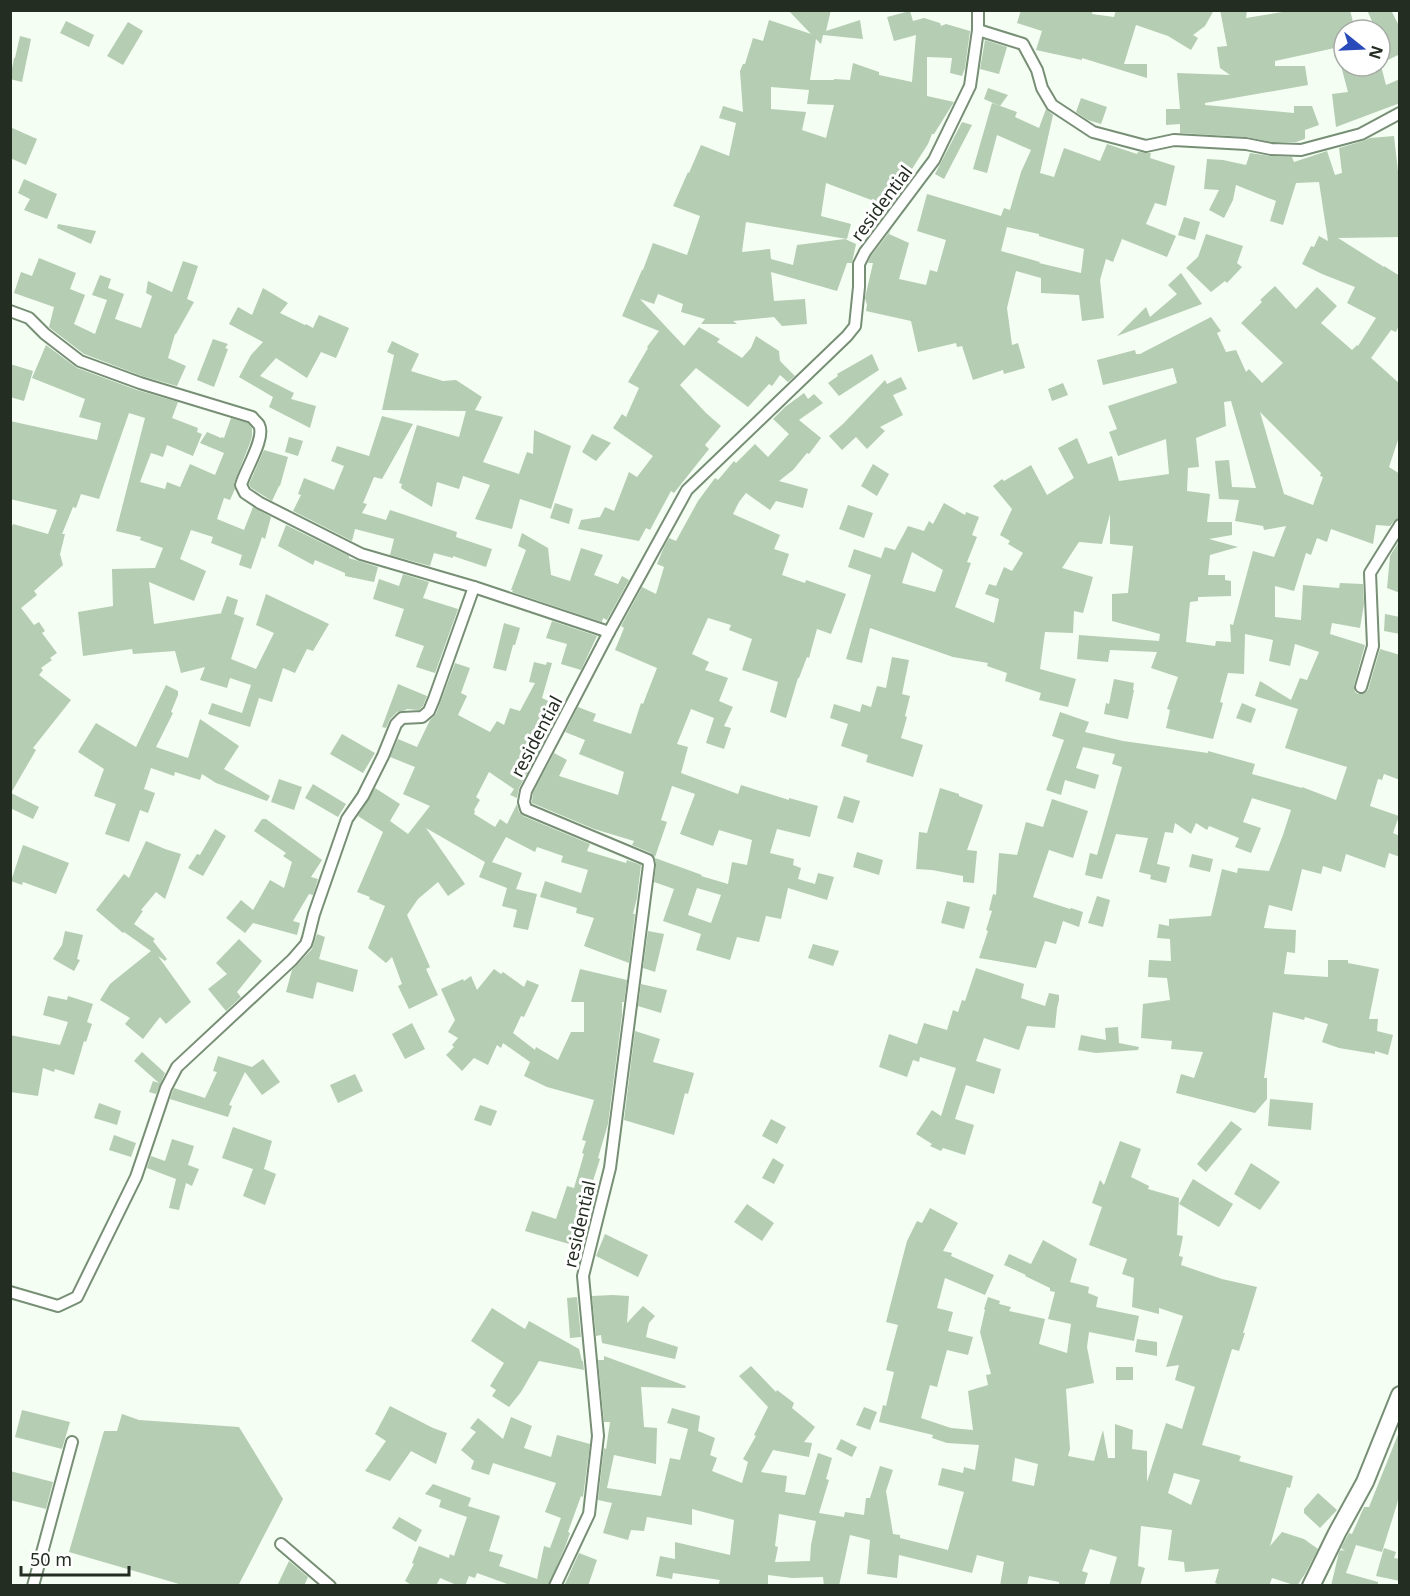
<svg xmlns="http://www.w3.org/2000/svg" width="1410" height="1596" viewBox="0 0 1410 1596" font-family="'Noto Sans',sans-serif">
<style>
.building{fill:#b5cdb2;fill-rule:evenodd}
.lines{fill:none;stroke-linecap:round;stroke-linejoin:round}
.street-casing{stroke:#778f75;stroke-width:14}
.secondary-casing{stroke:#778f75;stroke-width:20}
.street{stroke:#fff;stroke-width:10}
.secondary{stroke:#fff;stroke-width:16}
.labels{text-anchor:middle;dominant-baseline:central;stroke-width:6;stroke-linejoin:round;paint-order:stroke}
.street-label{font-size:18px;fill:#232d22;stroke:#fff}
</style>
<rect width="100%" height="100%" fill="#f4fef3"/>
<g class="building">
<path d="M 788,10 L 831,10 L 826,31 L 860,20 L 863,39 L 823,35 L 821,44 L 816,39 L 810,80 L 834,80 L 834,79 L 850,80 L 853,63 L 879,72 L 879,75 L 912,82 L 916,35 L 894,41 L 887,17 L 910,11 L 913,21 L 924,18 L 940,23 L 941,26 L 946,24 L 970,31 L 965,68 L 962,76 L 950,73 L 952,58 L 927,57 L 927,96 L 954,102 L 934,134 L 932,134 L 928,144 L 910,172 L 907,171 L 888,200 L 893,202 L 874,227 L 864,222 L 874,201 L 826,183 L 821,216 L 851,224 L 847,239 L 746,222 L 742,252 L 770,249 L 771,259 L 793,265 L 797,245 L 845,239 L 856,244 L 852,263 L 847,263 L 837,291 L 771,272 L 774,301 L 805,299 L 807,324 L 782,326 L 774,317 L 733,321 L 737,324 L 701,324 L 705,319 L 681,312 L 683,304 L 658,294 L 654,304 L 640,299 L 684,346 L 699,327 L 720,339 L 717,342 L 742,358 L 751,348 L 756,336 L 779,351 L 780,361 L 795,376 L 788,382 L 780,375 L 772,386 L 769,384 L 748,407 L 696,368 L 680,385 L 706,413 L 721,426 L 705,445 L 709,449 L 674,493 L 671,491 L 650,530 L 646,528 L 639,541 L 578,529 L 581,520 L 600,517 L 605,507 L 614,511 L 629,472 L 637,477 L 653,456 L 613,428 L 622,414 L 626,417 L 639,388 L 628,382 L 648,348 L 647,347 L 659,331 L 622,316 L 642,270 L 643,270 L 653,243 L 687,255 L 700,216 L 673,206 L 688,172 L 689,173 L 701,145 L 729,156 L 736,123 L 719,118 L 723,106 L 743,112 L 740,71 L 743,64 L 745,64 L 753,38 L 763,41 L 769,20 L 811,34 ZM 771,87 L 809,90 L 807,104 L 834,105 L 826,138 L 802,130 L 806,112 L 771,109 Z"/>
<polygon points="1021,10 1093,10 1092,14 1114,17 1116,10 1214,10 1205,26 1193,35 1198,38 1191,50 1168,36 1136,25 1124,64 1147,64 1147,78 1082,58 1082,60 1036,50 1042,31 1017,23"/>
<polygon points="1220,10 1247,10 1246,18 1295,10 1350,10 1355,30 1344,30 1344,46 1275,61 1275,66 1305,66 1308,85 1205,103 1205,105 1294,113 1294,106 1312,106 1319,125 1305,130 1305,139 1296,142 1272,142 1247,137 1180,133 1180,124 1166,125 1166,109 1180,109 1177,73 1230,75 1220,68 1217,47 1227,46"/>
<polygon points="1367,10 1391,10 1400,28 1400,54 1380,64 1380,49 1385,47 1380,38 1380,30 1376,30"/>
<polygon points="66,21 94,35 89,47 60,33"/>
<polygon points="128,22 143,31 123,65 107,56"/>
<polygon points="20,36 31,39 22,82 10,79 14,58 15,58"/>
<polygon points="985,40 1007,47 999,74 980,69"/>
<polygon points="1341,66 1381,66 1386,85 1400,79 1400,103 1336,127 1332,94 1348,92"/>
<polygon points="988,88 1008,95 1000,106 984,99"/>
<polygon points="1081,98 1107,107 1101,124 1088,120 1076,112"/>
<path d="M 992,103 L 1017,112 L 1015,117 L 1039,128 L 1046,109 L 1053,115 L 1040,173 L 1054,177 L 1064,148 L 1100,161 L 1107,144 L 1137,154 L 1138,152 L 1151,153 L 1150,158 L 1175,166 L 1166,206 L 1155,203 L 1146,224 L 1176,236 L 1167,257 L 1122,239 L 1113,262 L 1106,259 L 1100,280 L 1104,318 L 1082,321 L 1079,295 L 1041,293 L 1041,278 L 1016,271 L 1007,308 L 1012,345 L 1018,343 L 1025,368 L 1004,374 L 1003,370 L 973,380 L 962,346 L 957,347 L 956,343 L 918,352 L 911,321 L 866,311 L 867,305 L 865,298 L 873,263 L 868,263 L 871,256 L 891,230 L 889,234 L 909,243 L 899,279 L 926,285 L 930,270 L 937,272 L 946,240 L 917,231 L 927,194 L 1001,216 L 1004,208 L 1010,210 L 1021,172 L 1031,150 L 997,135 L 987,173 L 973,169 ZM 1007,227 L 1039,234 L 1039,236 L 1084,249 L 1081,273 L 1039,263 L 1040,262 L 1001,251 Z"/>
<polygon points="962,122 972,125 944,179 935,174"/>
<polygon points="10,127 37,139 26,165 10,158"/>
<path d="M 1394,136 L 1400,189 L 1400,237 L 1338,238 L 1384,267 L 1384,266 L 1400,276 L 1400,323 L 1396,332 L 1391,330 L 1371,358 L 1400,384 L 1400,434 L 1389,467 L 1400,474 L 1400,518 L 1394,521 L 1390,526 L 1376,525 L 1373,544 L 1331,529 L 1327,542 L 1317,538 L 1311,555 L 1306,553 L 1294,591 L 1275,586 L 1275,617 L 1301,620 L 1303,585 L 1339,588 L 1340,583 L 1363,584 L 1364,604 L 1360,628 L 1332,623 L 1330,634 L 1365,645 L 1354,685 L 1355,692 L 1358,694 L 1363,694 L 1368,690 L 1380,649 L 1400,655 L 1400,780 L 1384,774 L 1382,780 L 1378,779 L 1370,806 L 1399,816 L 1393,833 L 1400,836 L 1400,857 L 1389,853 L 1385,868 L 1346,854 L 1341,872 L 1323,866 L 1321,874 L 1302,869 L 1292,911 L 1269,905 L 1264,928 L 1296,930 L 1295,953 L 1287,952 L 1284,974 L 1328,977 L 1328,960 L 1348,960 L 1348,963 L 1379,969 L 1369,1019 L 1378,1019 L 1377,1031 L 1393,1035 L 1388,1055 L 1375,1051 L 1375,1054 L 1339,1048 L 1322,1042 L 1328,1024 L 1305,1017 L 1304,1020 L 1273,1012 L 1264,1078 L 1267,1078 L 1267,1099 L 1255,1113 L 1176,1093 L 1181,1074 L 1194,1078 L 1203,1052 L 1171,1049 L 1172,1041 L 1141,1038 L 1143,1004 L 1170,1000 L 1167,978 L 1148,977 L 1149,960 L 1171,961 L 1170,939 L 1157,938 L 1159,924 L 1169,926 L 1169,919 L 1211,916 L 1222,869 L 1237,873 L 1238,868 L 1269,871 L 1283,835 L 1291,810 L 1252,798 L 1243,822 L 1261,828 L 1251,853 L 1235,847 L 1239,838 L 1209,826 L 1207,830 L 1196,823 L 1191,834 L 1175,823 L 1173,833 L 1165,832 L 1157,864 L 1170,867 L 1166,883 L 1150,879 L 1151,875 L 1139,872 L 1148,838 L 1116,834 L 1102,879 L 1085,875 L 1090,853 L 1097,855 L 1122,767 L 1112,764 L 1115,754 L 1083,747 L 1076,768 L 1099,775 L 1095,789 L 1065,780 L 1061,795 L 1046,790 L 1064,740 L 1052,736 L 1060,712 L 1089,722 L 1085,732 L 1123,741 L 1208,753 L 1208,751 L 1255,764 L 1252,774 L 1302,788 L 1302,787 L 1336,800 L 1347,767 L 1285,748 L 1298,709 L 1255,696 L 1260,681 L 1291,700 L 1300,678 L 1307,680 L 1319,652 L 1295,644 L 1290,666 L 1269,661 L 1273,640 L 1245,634 L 1244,674 L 1228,673 L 1220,702 L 1223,703 L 1213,739 L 1166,728 L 1170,710 L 1167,709 L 1178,677 L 1151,668 L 1157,652 L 1110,650 L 1108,662 L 1077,659 L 1079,635 L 1159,641 L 1160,634 L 1112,621 L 1112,594 L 1128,593 L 1133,546 L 1110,544 L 1110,514 L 1102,544 L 1079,542 L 1062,568 L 1093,577 L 1083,613 L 1074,611 L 1073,633 L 1045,632 L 1040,669 L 1076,679 L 1068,707 L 1039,700 L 1041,693 L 1005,681 L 1007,673 L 987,666 L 988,663 L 953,657 L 870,628 L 862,663 L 846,659 L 871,575 L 848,567 L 854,549 L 881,558 L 885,547 L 895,550 L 908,526 L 924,531 L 929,521 L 933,524 L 944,503 L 965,515 L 966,512 L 979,517 L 972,535 L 977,537 L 967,562 L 971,563 L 955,607 L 994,623 L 999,599 L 985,594 L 989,584 L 996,586 L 1004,567 L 1012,571 L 1023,553 L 1008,544 L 1010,541 L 1000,535 L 1012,509 L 993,486 L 1002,479 L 1004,481 L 1031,465 L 1047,495 L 1074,478 L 1058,448 L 1077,438 L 1088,464 L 1112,456 L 1119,481 L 1169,474 L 1166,439 L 1118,456 L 1109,432 L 1117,429 L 1108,406 L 1177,383 L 1173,368 L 1103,385 L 1097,360 L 1135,350 L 1136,354 L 1140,354 L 1211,317 L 1221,331 L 1217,333 L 1226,352 L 1236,350 L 1246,372 L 1249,369 L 1262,383 L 1283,363 L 1241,323 L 1262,302 L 1260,300 L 1275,286 L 1296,309 L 1317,287 L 1337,306 L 1321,323 L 1352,350 L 1357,345 L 1358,346 L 1376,318 L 1347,303 L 1355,287 L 1322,274 L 1302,264 L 1311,246 L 1314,247 L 1319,236 L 1328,241 L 1319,182 L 1296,183 L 1283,225 L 1270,221 L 1276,201 L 1236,185 L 1233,200 L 1224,218 L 1209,210 L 1219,190 L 1204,189 L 1207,159 L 1223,160 L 1246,165 L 1250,153 L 1270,156 L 1292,157 L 1294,162 L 1327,151 L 1335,175 L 1342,173 L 1339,148 L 1363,141 L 1370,138 ZM 1231,401 L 1256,488 L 1232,487 L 1229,460 L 1215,461 L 1219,499 L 1239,500 L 1235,521 L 1263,526 L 1264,530 L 1286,526 L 1274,557 L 1253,551 L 1233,625 L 1230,624 L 1231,642 L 1216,641 L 1215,646 L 1186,642 L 1190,602 L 1198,601 L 1198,597 L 1231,596 L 1231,581 L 1225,580 L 1225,575 L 1208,575 L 1210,555 L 1238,547 L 1209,539 L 1232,535 L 1232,522 L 1207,522 L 1210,494 L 1187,491 L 1188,468 L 1199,467 L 1196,438 L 1226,426 L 1224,402 ZM 1260,412 L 1321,473 L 1320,476 L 1323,477 L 1313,505 L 1284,494 ZM 912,552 L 943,570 L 935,592 L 902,583 Z"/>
<polygon points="24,179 57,194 47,219 24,210 30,199 18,193"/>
<polygon points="1184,217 1200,222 1195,240 1178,235"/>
<polygon points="58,224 96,231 91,244 57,228"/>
<polygon points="1206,234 1243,246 1237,263 1242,267 1227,283 1225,281 1211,292 1186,268 1198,257"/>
<polygon points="39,258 76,273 70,289 85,295 74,324 95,334 107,300 92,295 100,275 111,279 108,288 124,294 115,319 141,328 152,296 146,293 148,281 172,292 183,261 198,266 187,299 194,302 176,334 175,334 168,358 186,366 177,386 142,376 84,354 50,328 49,327 54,307 14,293 21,272 32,276"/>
<polygon points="1181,273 1202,304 1117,336 1146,307 1150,317 1177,294 1168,285"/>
<polygon points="263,288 288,303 280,313 305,325 306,324 313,328 319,315 349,328 336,358 321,352 307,378 276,358 260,376 294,393 291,399 316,406 310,428 269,407 273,397 239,377 251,355 263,342 229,324 238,307 252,315"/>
<polygon points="213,339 228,344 225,348 228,349 214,387 197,380"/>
<polygon points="392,341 419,354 411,371 443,381 456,380 482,397 475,410 503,417 483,462 519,474 527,452 533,454 534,430 571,446 551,509 520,499 512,529 475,519 490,485 463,476 459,489 437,482 432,507 401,488 402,484 399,483 417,425 459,437 466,411 382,410 394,355 387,352"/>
<polygon points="46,345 77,368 137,390 178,402 172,418 198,428 197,432 202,434 193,456 167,445 163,457 151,453 140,482 165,489 167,482 180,487 190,464 215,475 224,453 200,443 207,432 221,438 222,437 224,438 231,418 248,423 252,428 252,436 250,443 234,483 235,489 230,500 224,498 217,519 244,530 253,507 271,517 265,539 262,537 251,569 239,565 242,555 211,543 213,537 191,530 180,559 206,571 194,601 149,582 154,624 223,613 221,613 227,596 238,600 234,614 244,618 231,659 256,669 274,633 256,625 266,594 329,624 313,651 307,649 295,673 283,668 272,702 259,698 250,727 208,714 212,703 242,713 251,685 230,678 227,688 200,680 205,667 181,673 175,651 133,654 132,649 83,656 78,612 113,606 112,569 155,568 163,548 140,540 141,537 116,531 145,418 129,413 99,499 81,494 76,508 73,507 62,534 65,534 60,554 63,565 34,591 37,595 21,608 34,625 39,622 45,631 42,633 57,653 50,658 52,660 41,668 43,670 39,675 71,700 33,748 36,750 11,793 39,807 33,819 10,808 10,531 13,524 48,534 57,510 10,499 10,421 97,440 101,423 79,417 85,399 32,378"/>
<polygon points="872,354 879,370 839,396 828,383 838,376 837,374"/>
<polygon points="10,364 33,371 24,401 10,397"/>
<polygon points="901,377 907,389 893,395 903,415 880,427 885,431 867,449 856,437 842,450 829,436 843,424 885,380 887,384"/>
<polygon points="1063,383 1068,395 1052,401 1048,389"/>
<path d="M 804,393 L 808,399 L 814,394 L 823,403 L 799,420 L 821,438 L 809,454 L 807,453 L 793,470 L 779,481 L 808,489 L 803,508 L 776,501 L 770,510 L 746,493 L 739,502 L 733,514 L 780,535 L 774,549 L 789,554 L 782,575 L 805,583 L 806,580 L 846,594 L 831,634 L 817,629 L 809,658 L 807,657 L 799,678 L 798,678 L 786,718 L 770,712 L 778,682 L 742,670 L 752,639 L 729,630 L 731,625 L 708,618 L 692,654 L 709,662 L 705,670 L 728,678 L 719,701 L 733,707 L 724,726 L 731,728 L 724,749 L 706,743 L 714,718 L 691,709 L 677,744 L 688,747 L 681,773 L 738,794 L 741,785 L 789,800 L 789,798 L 818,806 L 810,837 L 777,829 L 770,853 L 794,859 L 793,865 L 801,868 L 798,879 L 815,884 L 818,873 L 834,877 L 827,900 L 788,888 L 781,919 L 766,916 L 759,942 L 737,937 L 730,960 L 696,950 L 701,934 L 663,921 L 674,889 L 654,882 L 656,866 L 655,858 L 702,875 L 701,876 L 728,884 L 732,862 L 747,865 L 752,840 L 719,830 L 713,846 L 680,834 L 695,794 L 672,786 L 661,820 L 667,822 L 655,857 L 651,853 L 632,845 L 634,841 L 594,829 L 532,803 L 532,802 L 533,793 L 554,753 L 567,760 L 559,776 L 618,795 L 624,772 L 579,754 L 585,740 L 565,732 L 578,707 L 596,714 L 593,721 L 631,734 L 641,703 L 643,704 L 657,668 L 615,650 L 624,628 L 621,626 L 642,587 L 656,594 L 664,567 L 657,564 L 664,547 L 669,538 L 676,541 L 698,501 L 715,478 L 718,480 L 734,461 L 736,463 L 755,444 L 768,457 L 789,434 L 773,419 L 785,407 ZM 697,888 L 721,895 L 711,923 L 688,915 Z"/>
<polygon points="382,416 413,424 382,479 374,477 363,503 367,504 362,513 386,520 390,510 457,532 456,537 492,549 486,567 453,556 453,558 434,553 430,566 390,555 394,539 355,529 352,541 293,511 301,495 298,494 304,478 334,490 344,466 331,461 337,446 369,456"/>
<polygon points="592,434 611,443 596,461 582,452"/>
<polygon points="289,437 303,441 298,456 285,452"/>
<polygon points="264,450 288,457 280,486 279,486 272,501 251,488 249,484"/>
<polygon points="873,464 889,474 877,496 861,486"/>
<polygon points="555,503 573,509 569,524 550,518"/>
<polygon points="848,505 873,513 864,538 839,529"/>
<polygon points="286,525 349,556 349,558 378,567 374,582 345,576 345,573 315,560 313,565 278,546"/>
<polygon points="522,533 548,548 551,575 570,581 581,548 603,555 594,575 618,584 622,576 629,580 607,620 603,618 602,622 512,592 513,590 511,590 526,550 518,546"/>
<polygon points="1398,543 1400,543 1400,593 1387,588 1390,556"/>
<polygon points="403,574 429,582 423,598 458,609 435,673 416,667 424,646 395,636 404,609 373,599 379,579 399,586"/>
<polygon points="1385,614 1400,617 1400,634 1384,631"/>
<polygon points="552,621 597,636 581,670 561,664 567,644 546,638"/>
<polygon points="504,623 520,628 515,645 513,645 506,671 493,668"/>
<polygon points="892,657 909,660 902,694 910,696 905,716 907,717 901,738 923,745 913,777 866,762 868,755 841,746 848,724 830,718 834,704 860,712 862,704 871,707 877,686 886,688"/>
<polygon points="534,662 546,665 547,662 552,663 542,698 561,707 551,726 549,725 538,745 541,747 519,788 517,798 510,795 514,789 489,772 476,797 480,800 474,810 475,811 474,814 495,827 500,819 507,824 517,804 519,812 523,816 590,844 587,851 626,863 627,860 641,865 637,898 633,914 635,914 629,963 584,946 594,918 576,913 577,908 540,897 545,881 581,893 588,870 561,862 563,856 537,847 535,852 506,837 492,862 522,873 516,889 537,894 528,930 513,927 517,910 502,906 507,888 479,877 485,862 426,828 465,884 448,896 438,882 418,899 407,915 430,967 426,969 438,995 409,1009 398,986 402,984 392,957 386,963 368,948 385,906 369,899 370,897 357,892 383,832 358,816 375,788 400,804 390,821 408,834 430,806 403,794 415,767 390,757 398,739 417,747 430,720 436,714 455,663 470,668 461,693 467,696 458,715 490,732 497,721 504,725 510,708 520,711 535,683 529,682"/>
<polygon points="1114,679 1134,683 1133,690 1134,690 1128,719 1104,714 1106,703 1109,704"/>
<polygon points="398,684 427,696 423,706 419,710 406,709 406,710 397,712 390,719 386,728 382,727"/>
<polygon points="166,685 178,691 178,695 171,712 173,713 156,747 188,758 200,719 239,746 224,769 270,796 267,801 216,783 202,774 200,780 175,772 174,776 151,768 144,789 155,793 148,813 140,810 129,842 105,834 116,804 94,796 104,769 78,752 96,723 136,747"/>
<polygon points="1242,703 1256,709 1251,723 1236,718"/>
<polygon points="342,734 375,753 363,773 330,754"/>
<polygon points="279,779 302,787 294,810 271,802"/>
<polygon points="313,784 346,804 338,817 305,798"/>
<polygon points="940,788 959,794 959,796 983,805 967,850 977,851 974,883 963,882 963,876 932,870 916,869 919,832 927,833"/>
<polygon points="844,796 860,801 853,823 837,818"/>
<polygon points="1052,799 1088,811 1073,858 1049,850 1033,897 1070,909 1071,908 1083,912 1079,927 1063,921 1056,944 1045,941 1036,968 979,958 988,931 986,930 992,911 989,910 993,894 996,895 999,853 1017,855 1026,822 1043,827"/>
<polygon points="262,819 266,819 322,860 311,877 318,879 313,895 309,894 293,921 300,923 297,935 253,923 245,933 226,918 241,900 253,910 270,880 284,888 292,862 283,856 286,853 254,831"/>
<polygon points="215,829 226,836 203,876 188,868 197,854 200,855"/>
<polygon points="146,841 165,849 181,854 165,899 156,892 141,910 143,911 134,924 155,939 153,941 167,959 165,961 158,956 191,1002 166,1024 160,1017 143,1039 125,1024 130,1018 100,1000 110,984 151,951 124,932 123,933 96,910 124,874 129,878"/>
<polygon points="23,845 69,863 56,894 23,882 22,885 11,881"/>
<polygon points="857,852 883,860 879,875 853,867"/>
<polygon points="1192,854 1213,859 1210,872 1189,867"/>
<polygon points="1097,896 1110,900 1103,927 1088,923"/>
<polygon points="947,901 970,907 964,929 941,923"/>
<polygon points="65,931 83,935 77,959 80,960 74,971 53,959 62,945"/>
<polygon points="648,931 664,934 655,972 643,968"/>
<polygon points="317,934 325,937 319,959 358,970 353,992 317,982 313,999 286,992 292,970 312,949"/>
<polygon points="239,939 262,961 237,992 241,997 226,1011 208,989 227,974 216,963"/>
<polygon points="813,944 839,951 833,966 808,958"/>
<polygon points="976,968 1024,984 1021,998 1045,1006 1049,993 1059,995 1059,1000 1057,1008 1055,1028 1027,1026 1019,1050 984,1038 976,1061 1001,1069 994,1094 966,1085 955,1119 974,1125 965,1155 943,1148 941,1151 930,1146 932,1144 916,1134 932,1110 941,1116 956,1068 920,1057 919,1062 913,1060 907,1077 879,1067 889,1034 917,1044 924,1023 947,1030 953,1010 958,1012 962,1000 965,1001"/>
<polygon points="494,969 501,974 503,972 524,987 527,980 539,985 524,1017 521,1016 513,1033 535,1050 536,1047 558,1060 571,1032 584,1032 584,1002 571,1002 580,969 627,980 624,1002 622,1002 622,1015 608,1124 598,1158 600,1159 589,1193 591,1194 585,1212 580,1211 569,1244 525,1231 532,1211 556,1219 567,1186 574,1188 584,1154 582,1153 586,1141 582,1140 594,1100 547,1087 524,1076 530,1062 503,1043 501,1048 497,1045 488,1065 474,1058 462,1071 446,1055 454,1047 452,1045 458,1038 448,1032 455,1020 441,989 463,979 464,981 471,976 477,990"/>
<polygon points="641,984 667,990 661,1013 638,1006"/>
<polygon points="48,996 67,1000 68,996 93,1004 87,1022 92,1024 86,1042 84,1041 74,1075 55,1069 54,1072 43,1068 38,1096 10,1092 10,1035 60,1045 68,1022 43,1015"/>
<polygon points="412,1023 425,1049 405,1059 392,1034"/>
<polygon points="1118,1027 1119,1043 1139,1047 1138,1050 1096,1053 1078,1050 1081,1035 1106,1040 1105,1028"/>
<polygon points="635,1031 660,1039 653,1062 694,1073 688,1094 685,1093 674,1135 624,1120"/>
<polygon points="142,1052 165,1073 156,1094 149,1092 153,1081 159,1083 134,1061"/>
<polygon points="218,1056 252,1067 263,1059 280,1082 262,1095 245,1072 229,1105 232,1106 228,1117 170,1099 174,1088 205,1098 217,1072 213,1071"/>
<polygon points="355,1074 363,1091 338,1103 330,1085"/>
<polygon points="1270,1099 1313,1103 1311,1130 1268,1126"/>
<polygon points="99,1103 121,1111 117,1125 94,1118"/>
<polygon points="480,1105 497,1111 491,1126 474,1120"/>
<polygon points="771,1119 786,1127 777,1144 762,1136"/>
<polygon points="1231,1121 1242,1129 1206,1172 1197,1164"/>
<polygon points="233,1127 272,1141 264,1169 276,1174 265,1205 243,1196 253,1169 222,1158"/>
<polygon points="114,1135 136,1143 131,1157 109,1150"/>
<polygon points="172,1139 194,1146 188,1165 199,1169 192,1186 186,1183 179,1210 169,1208 176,1179 147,1168 151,1156 165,1161"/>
<path d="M 1120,1141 L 1141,1149 L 1131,1177 L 1149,1186 L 1148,1189 L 1179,1198 L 1177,1235 L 1183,1236 L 1179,1256 L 1183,1257 L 1181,1265 L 1222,1279 L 1257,1287 L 1243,1333 L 1245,1333 L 1239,1351 L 1232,1349 L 1202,1445 L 1241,1456 L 1239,1461 L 1293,1476 L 1290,1488 L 1287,1487 L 1270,1546 L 1282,1532 L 1304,1539 L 1318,1549 L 1305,1574 L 1297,1586 L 1272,1578 L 1269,1586 L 1223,1586 L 1215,1583 L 1219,1569 L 1185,1572 L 1184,1562 L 1168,1560 L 1172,1530 L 1141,1526 L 1138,1566 L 1145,1568 L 1140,1586 L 1109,1586 L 1117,1557 L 1090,1549 L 1082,1571 L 1088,1573 L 1084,1586 L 1059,1586 L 1059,1582 L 1029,1576 L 1027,1586 L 1000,1586 L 1004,1562 L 977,1555 L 972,1573 L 899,1555 L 897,1578 L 867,1574 L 870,1540 L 850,1535 L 839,1586 L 824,1586 L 823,1577 L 792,1578 L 768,1575 L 768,1586 L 718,1586 L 720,1580 L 673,1573 L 672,1579 L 656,1576 L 660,1556 L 675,1559 L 675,1542 L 730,1555 L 734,1520 L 692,1509 L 692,1525 L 647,1517 L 644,1531 L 631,1530 L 628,1540 L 603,1533 L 612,1503 L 598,1500 L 604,1448 L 606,1449 L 610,1422 L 604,1422 L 598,1360 L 604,1360 L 604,1356 L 686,1386 L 685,1388 L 641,1387 L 644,1427 L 657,1428 L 656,1464 L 614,1455 L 607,1488 L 661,1496 L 670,1458 L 680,1460 L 688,1429 L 667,1423 L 672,1408 L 700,1416 L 698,1431 L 715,1438 L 710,1455 L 717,1458 L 712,1471 L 742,1483 L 748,1462 L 743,1459 L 756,1436 L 754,1435 L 768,1407 L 739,1376 L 751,1366 L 776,1392 L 777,1390 L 794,1403 L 792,1408 L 815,1427 L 804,1442 L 812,1443 L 809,1457 L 773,1450 L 761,1472 L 787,1476 L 785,1492 L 805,1495 L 818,1453 L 832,1458 L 826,1479 L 829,1480 L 819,1513 L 844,1517 L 845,1512 L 864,1515 L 866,1498 L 870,1498 L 880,1466 L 893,1470 L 886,1491 L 893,1534 L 900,1535 L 900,1538 L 948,1550 L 964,1492 L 938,1485 L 942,1468 L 963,1473 L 964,1467 L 975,1470 L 979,1445 L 947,1443 L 932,1438 L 933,1435 L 879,1422 L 883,1405 L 886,1406 L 894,1372 L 886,1370 L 898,1325 L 886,1322 L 907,1241 L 917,1221 L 922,1223 L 930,1208 L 958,1223 L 943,1251 L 952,1253 L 951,1256 L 994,1275 L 985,1295 L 945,1278 L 937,1308 L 953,1312 L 948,1331 L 973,1337 L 968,1355 L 947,1350 L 937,1387 L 930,1385 L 921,1418 L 951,1428 L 973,1430 L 968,1391 L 988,1385 L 986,1375 L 991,1374 L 980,1332 L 985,1310 L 984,1309 L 988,1297 L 1000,1301 L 999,1304 L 1011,1307 L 1009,1311 L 1045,1319 L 1039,1344 L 1067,1353 L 1071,1324 L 1048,1319 L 1055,1292 L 1050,1291 L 1050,1288 L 1025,1276 L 1026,1275 L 1004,1265 L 1009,1254 L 1031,1264 L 1043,1240 L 1077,1259 L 1070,1282 L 1089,1287 L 1088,1293 L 1098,1297 L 1096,1307 L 1139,1316 L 1134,1341 L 1089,1332 L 1087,1347 L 1094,1383 L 1066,1389 L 1070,1449 L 1068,1456 L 1094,1461 L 1103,1430 L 1108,1458 L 1115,1458 L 1115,1424 L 1133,1430 L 1132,1449 L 1147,1451 L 1147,1482 L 1166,1423 L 1182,1429 L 1195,1387 L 1175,1380 L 1179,1365 L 1166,1367 L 1183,1316 L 1159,1308 L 1159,1314 L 1132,1307 L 1134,1278 L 1122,1274 L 1127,1259 L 1089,1245 L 1102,1207 L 1092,1203 L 1100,1180 L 1104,1185 ZM 1015,1458 L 1038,1464 L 1034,1486 L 1012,1481 ZM 1174,1473 L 1200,1480 L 1191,1505 L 1168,1493 ZM 779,1514 L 816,1521 L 811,1545 L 810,1561 L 775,1562 L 778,1547 L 775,1546 Z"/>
<polygon points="773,1158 784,1165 774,1184 762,1178"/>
<polygon points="1251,1163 1280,1182 1260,1210 1234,1194"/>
<polygon points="1193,1179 1233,1204 1219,1227 1179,1204"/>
<polygon points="747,1204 774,1223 762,1241 734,1222"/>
<polygon points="605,1234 648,1255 638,1277 596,1256"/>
<polygon points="613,1295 629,1296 627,1323 643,1306 655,1316 649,1323 646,1337 678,1347 675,1359 602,1343 601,1335 596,1336 592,1296"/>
<polygon points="577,1297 581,1337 570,1338 567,1298"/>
<polygon points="492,1308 525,1329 529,1321 579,1349 582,1361 583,1361 584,1370 539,1361 521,1392 509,1407 492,1396 496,1390 490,1386 504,1363 471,1341"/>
<polygon points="1137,1339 1157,1342 1157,1356 1135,1352"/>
<rect x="1116" y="1367" width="17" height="13"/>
<polygon points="390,1406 433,1428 447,1433 436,1464 411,1451 390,1481 365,1471 386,1441 375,1434"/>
<polygon points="864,1407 877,1412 870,1430 856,1425"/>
<polygon points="22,1410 70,1422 62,1449 15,1437"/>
<polygon points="122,1414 139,1420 239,1427 283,1499 238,1586 186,1586 69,1552 104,1431 117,1431"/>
<polygon points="511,1417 532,1426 524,1448 551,1457 557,1435 590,1444 583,1497 581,1496 568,1532 570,1533 565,1547 548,1586 513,1586 477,1573 475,1578 469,1576 465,1586 459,1586 440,1578 436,1586 413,1586 405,1581 414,1564 412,1563 419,1546 449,1558 450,1554 454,1556 467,1517 439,1507 441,1500 425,1494 433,1484 471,1498 468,1506 500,1516 489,1551 503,1555 499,1566 537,1579 544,1546 550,1548 561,1518 545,1512 556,1483 493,1463 489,1475 471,1469 474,1461 461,1450 476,1432 470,1428 478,1418 503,1439"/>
<polygon points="1399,1432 1400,1490 1397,1504 1382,1552 1356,1545 1346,1573 1378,1582 1378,1586 1331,1586 1339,1552 1341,1550 1345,1551 1341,1548 1349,1533 1352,1534 1364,1507 1369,1507"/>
<polygon points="841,1439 857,1447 852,1457 836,1449"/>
<polygon points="10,1471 53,1482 46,1509 10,1500"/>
<polygon points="1318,1493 1337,1510 1320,1528 1304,1513 1304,1509"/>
<polygon points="399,1517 422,1530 416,1542 392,1528"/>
<polygon points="1384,1548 1396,1552 1394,1558 1400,1559 1400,1581 1376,1576"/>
<polygon points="579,1553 597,1560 588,1586 564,1586"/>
<polygon points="289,1561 308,1577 304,1586 277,1586"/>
</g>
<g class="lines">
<defs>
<g id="street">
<polyline points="978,30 1023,44 1037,70 1042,88 1052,105 1093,132 1146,146 1174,140 1246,144 1271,149 1301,150 1361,134 1400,113"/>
<path d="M 10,311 L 29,318 L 45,334 L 80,361 L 140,383 L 252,417 C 254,420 257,422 259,425 C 266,438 245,470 241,485 L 245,493 L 260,503 L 361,554 L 474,587 L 609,632"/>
<polyline points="1361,687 1373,646 1370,573 1400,525"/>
<polyline points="10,1292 58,1306 77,1297 136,1177 166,1088 177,1067 292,960 306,944 308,938 314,914 347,819 363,796 383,756 396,724 402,718 422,717 429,711 434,699 474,587"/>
<polyline points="281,1544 330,1586"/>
<polyline points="33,1586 72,1442"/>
<polyline points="555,1586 589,1514 598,1436 583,1276 610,1168 649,865 648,860 526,809 524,802 526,791 609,632 687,490 847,336 855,326 859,287 859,264 865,252 934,160 970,86 978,30 978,10"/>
</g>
<polyline id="secondary" points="1311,1586 1337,1533 1365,1482 1400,1395"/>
</defs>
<use href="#street" class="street-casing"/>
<use href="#secondary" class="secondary-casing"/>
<use href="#street" class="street"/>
<use href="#secondary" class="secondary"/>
</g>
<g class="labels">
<g class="street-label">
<text transform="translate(881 203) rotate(-53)">residential</text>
<text transform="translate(536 736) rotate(-62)">residential</text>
<text transform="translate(579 1224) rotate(-77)">residential</text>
</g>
</g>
<rect width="1410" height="1596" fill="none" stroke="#232d22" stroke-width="24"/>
<g transform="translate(1362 48) rotate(108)"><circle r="28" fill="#ffffff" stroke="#a7aba7" stroke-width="1.5"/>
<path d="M0-4.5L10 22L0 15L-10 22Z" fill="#294ab9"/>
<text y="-9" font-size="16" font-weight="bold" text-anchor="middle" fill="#232d22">N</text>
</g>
<path d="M21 1566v9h108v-9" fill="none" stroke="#232d22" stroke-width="3"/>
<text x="30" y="1566" font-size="18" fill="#232d22" stroke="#ffffff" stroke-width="4.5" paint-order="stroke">50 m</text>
</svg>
